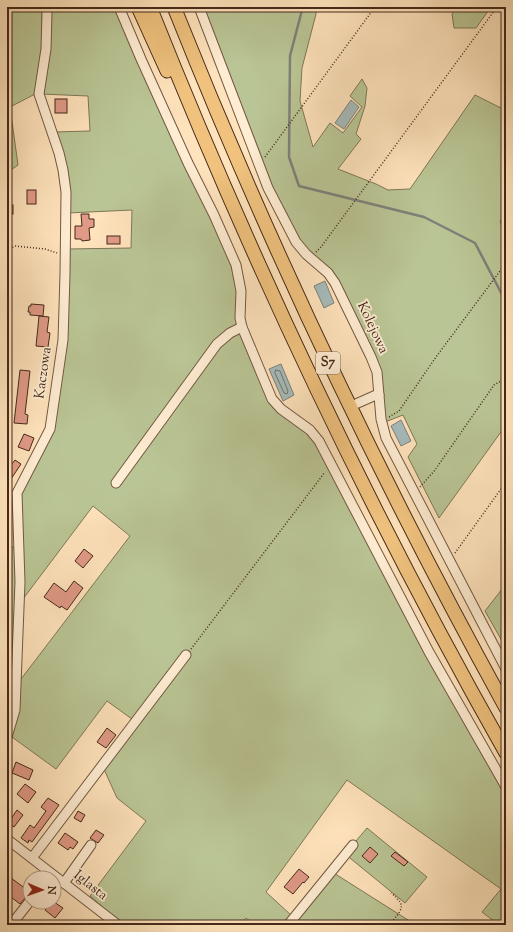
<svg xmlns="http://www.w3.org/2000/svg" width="513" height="932" viewBox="0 0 513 932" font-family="'Sorts Mill Goudy',serif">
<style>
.green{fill:#bac595;stroke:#7f7758}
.water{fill:#a5bbbb;stroke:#7e817b}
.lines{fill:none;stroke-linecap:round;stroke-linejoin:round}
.shore{stroke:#74726a;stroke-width:1}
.stream{stroke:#7e817b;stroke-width:2.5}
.building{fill:#e19a87;stroke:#44291a}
.minor-casing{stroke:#735842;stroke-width:11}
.highway-casing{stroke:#44291a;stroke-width:15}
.path{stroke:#44291a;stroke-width:1.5;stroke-dasharray:1 2;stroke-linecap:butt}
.minor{stroke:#ffedd3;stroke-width:9}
.highway{stroke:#f0c27e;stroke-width:13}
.labels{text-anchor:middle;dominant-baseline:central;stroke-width:3.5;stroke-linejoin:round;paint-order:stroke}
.shield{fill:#ffedd3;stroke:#7c6452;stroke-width:1}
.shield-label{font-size:13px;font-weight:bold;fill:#44291a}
.street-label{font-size:14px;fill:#44291a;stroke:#ffedd3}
</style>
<rect width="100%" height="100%" fill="#ffe3bc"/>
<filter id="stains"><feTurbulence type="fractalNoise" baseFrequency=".005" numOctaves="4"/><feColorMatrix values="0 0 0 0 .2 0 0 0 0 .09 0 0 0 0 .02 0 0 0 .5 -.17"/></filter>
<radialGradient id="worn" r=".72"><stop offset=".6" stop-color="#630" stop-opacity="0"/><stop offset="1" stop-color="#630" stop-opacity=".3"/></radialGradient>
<g class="green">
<polygon points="7,7 41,7 42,12 43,49 37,93 10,107 18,165 11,170 7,170"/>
<polygon points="49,7 115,7 233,267 237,288 239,328 255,369 272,404 312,437 432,663 506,797 506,925 499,925 482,912 501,889 347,780 266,892 292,916 329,870 416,925 255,925 246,918 241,925 123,925 90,896 146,821 117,798 103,767 136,722 107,701 56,769 12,737 18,710 18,683 130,536 93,506 20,603 19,493 52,431 67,249 131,248 132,210 68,213 54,132 90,131 88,96 41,94"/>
<polygon points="203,7 316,7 316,14 302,68 300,101 313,147 330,123 343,133 362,107 350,96 362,79 367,88 365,106 356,134 361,139 338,169 376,184 388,190 410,189 475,95 501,108 506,102 506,214 500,221 506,239 506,425 439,518 408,457 417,444 403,415 385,422 381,380 338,281 300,243 270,187"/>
<polygon points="457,7 491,7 476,28 454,28 452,14"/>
<polygon points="7,547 14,547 17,582 15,640 7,651"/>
<polygon points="506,584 506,648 485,611"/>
<polygon points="13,678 12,709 7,727 7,686"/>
<polygon points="367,828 427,877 405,903 345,854"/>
</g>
<g class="water">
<polygon points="351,100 359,107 344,129 335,123"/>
<polygon points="325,281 334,303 324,308 314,286"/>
<polygon points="281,364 294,395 283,401 269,369"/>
<polygon points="401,420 411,441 401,446 391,426"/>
</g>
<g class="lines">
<polygon class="shore" points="276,370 280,371 288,391 287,394 284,393 275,373"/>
<polyline class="stream" points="301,7 302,10 290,56 289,157 299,186 424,217 475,243 506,302"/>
</g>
<g class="building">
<rect x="55" y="99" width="12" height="14"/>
<rect x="27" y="190" width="9" height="14"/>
<rect x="7" y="205" width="6" height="9"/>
<polygon points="81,214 89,214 89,219 94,219 94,227 89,228 90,240 82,241 81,239 75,239 75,226 82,226"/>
<rect x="107" y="236" width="13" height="8"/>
<polygon points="31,304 44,305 43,316 30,315 30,312 28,312 29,306 31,306"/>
<polygon points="39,316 49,317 47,332 50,333 48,347 36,346"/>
<polygon points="20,370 30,371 25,414 28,415 27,424 14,423"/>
<polygon points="24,434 34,438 29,451 18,447"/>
<polygon points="15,460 21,464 7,485 7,463 11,465"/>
<polygon points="84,549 93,556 83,568 75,561"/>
<polygon points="74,581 83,588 67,610 61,606 60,608 44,597 54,583 66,592"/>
<polygon points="107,728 116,735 106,748 97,742"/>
<polygon points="16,762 33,770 29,780 12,773"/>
<polygon points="25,784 36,792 28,803 17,794"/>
<polygon points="48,798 59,805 32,842 29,840 28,843 21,838 30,825 34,828 46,811 41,807"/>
<polygon points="17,810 23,815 14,827 8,823"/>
<polygon points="78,811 85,815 81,822 74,818"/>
<polygon points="96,830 104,835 98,843 90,838"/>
<polygon points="65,833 78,842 73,849 70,847 68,850 58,843"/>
<polygon points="370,847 378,854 370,863 362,856"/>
<polygon points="395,852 408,862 404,866 391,856"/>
<polygon points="299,869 309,877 304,883 303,882 293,894 284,887"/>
<polygon points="11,878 30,892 20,904 7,894 7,884"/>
<polygon points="51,902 54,902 63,908 55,918 45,910"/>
</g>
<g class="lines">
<defs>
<g id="minor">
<polyline points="119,7 141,59 188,163 214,215 236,265 241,291 240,318 242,327 272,399 281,409 310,430 319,441 429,652 506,787"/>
<polyline points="199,7 268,188 296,242 306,254 328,273 335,283 371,357 377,372 381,419 386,438 506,669"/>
<polyline points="349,407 376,395 379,395"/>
<polyline points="116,483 217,344 230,333 242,327"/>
<polyline points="7,737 15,710 20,582 17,493 50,429 63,340 65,274 66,192 63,170 59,153 39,94 46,49 47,12 46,7"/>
<polyline points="7,839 118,925"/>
<polyline points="32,858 186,655"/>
<polyline points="64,883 91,845"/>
<polyline points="11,925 30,901"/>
<polyline points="288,925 353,845"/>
</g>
<g id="highway">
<polyline points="138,7 167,71"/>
<path d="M 150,7 C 252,263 370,513 506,753"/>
<path d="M 174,7 C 270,248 381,481 506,708"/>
</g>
</defs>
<use href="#minor" class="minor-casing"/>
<use href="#highway" class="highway-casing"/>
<g class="path">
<polyline points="265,157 375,7"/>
<polyline points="7,250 15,246 45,249 57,253"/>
<polyline points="316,252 321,247 497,7"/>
<polyline points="389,417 399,411 436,357 506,263"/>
<polyline points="420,487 435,470 494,385 506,378"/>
<polyline points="455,553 506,482"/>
<polyline points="191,649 325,472"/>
<path d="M 390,925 C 400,910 409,907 391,893"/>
</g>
<use href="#minor" class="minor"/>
<use href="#highway" class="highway"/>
</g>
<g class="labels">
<rect class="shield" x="316" y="352" width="24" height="22" rx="3"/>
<g class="shield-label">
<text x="328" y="363">S7</text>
</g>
<g class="street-label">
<text transform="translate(372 328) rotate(65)">Kolejowa</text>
<text transform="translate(44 373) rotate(-82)">Kaczowa</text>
<text transform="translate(90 886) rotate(38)">Iglasta</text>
</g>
</g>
<rect width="513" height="932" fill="none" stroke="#ffe3bc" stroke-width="24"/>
<rect x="8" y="8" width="497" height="916" fill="none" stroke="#44291a" stroke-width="2"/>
<rect x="12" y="12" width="489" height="908" fill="none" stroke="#44291a"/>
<g transform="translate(42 890) rotate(92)"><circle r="19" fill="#ffedd3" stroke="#b49f89"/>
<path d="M0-3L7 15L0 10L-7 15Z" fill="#8f2418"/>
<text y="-6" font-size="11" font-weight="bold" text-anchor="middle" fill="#44291a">N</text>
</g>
<rect width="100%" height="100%" filter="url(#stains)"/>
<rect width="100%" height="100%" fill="url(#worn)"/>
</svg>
